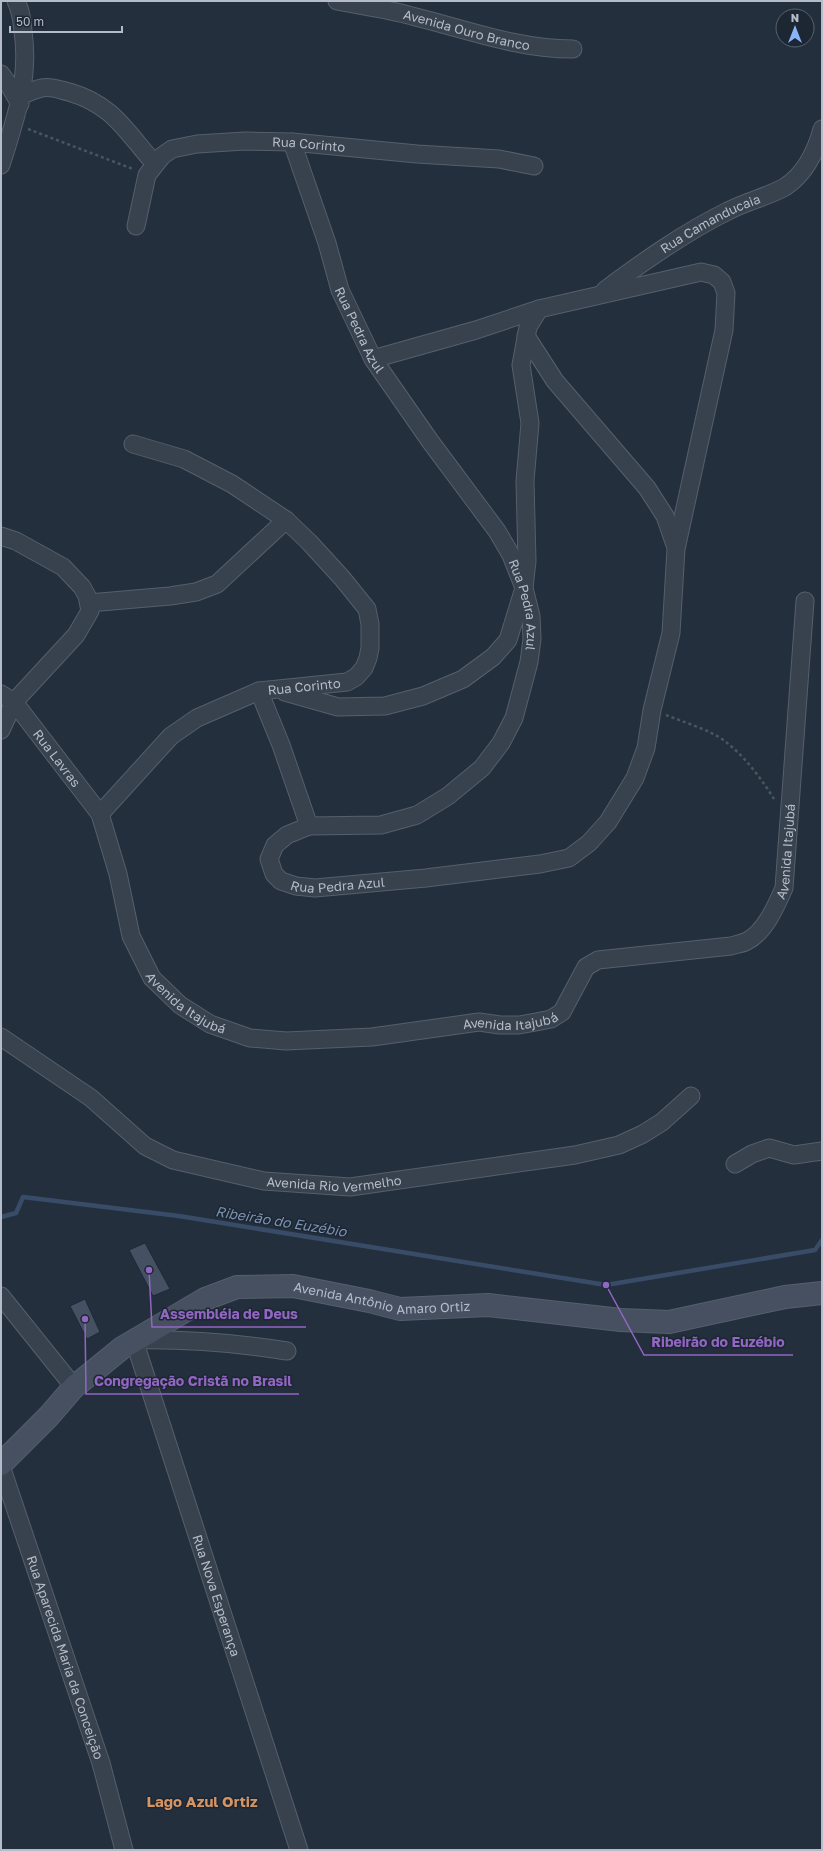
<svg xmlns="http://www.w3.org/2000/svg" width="823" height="1851" viewBox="0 0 823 1851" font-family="'Golos Text',sans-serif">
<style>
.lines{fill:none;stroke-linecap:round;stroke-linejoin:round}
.stream{stroke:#394c67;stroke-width:4.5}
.building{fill:#455162;stroke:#1f2835}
.street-casing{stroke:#565f6c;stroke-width:19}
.secondary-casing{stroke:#565f6c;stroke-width:24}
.path{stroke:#44595c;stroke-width:2.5;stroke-dasharray:3 3;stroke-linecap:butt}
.street{stroke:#38414e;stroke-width:17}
.secondary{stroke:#465061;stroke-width:22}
.labels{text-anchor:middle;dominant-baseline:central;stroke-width:3;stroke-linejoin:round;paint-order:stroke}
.street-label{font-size:13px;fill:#b4bcc9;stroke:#1d2633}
.water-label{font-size:14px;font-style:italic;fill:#7c92b1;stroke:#1d2633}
.quarter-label{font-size:15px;font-weight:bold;fill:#d59563;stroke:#1d2633}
.leader{fill:none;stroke:#9266c3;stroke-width:1.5}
.callout-dot{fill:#9266c3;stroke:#1d2633;stroke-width:1.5}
.callout-label{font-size:14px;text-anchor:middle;font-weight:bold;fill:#9266c3;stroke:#1d2633;stroke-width:3;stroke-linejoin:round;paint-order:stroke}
</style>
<rect width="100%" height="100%" fill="#242f3e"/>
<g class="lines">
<polyline class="stream" points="1,1217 16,1213 23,1197 179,1216 606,1285 815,1250 822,1240"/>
</g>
<g class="building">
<polygon points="145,1243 170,1289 153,1296 129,1250"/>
<polygon points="85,1299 100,1332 87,1339 70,1306"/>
</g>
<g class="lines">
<defs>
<g id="street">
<path id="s1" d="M 337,1 C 362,6 388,9 412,16 C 465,29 517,49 573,49"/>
<polyline points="1,74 9,85 20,104"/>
<path d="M 22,95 C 28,93 35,89 42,88 C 51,86 60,90 69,92 C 114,105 126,132 155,164"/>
<path id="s2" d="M 292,142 L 327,243 L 340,290 L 373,359 L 430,441 L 497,531 L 511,555 L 524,588 L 531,616 L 532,639 L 529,662 L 514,718 L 501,743 L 482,768 L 448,796 L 417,815 L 381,825 L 309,826 L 287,835 L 275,845 L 269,859 L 274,874 L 281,881 L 296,886 L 315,888 L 426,878 L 540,864 L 569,858 L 589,843 L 608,822 L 635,778 L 646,748 L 652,710 L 671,633 L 676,549 L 724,330 L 726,293 L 722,282 L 714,275 L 701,272 L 539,309 L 476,330 L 373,359"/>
<path d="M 1,165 C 15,120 30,80 23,31 C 22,20 21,11 16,1"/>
<path id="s3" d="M 136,226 L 147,175 L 162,156 L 172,149 L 197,144 L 245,141 L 292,142 L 417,154 L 499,159 L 534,166"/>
<path id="s4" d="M 605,290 C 644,261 685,232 728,211 C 745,202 769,196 785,187 C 805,174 816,151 822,129"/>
<polyline points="526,336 555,381 647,488 665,516 675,545"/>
<polyline points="1,536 16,541 63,567 82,587 87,596 90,611 76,635 14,702 1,730"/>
<polyline points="89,603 170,596 196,592 217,584 286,520"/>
<polyline points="259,691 281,745 309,826"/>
<polyline points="285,692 338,707 385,706 423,696 463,679 493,657 508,640 524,588 527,561 525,481 530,423 521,365 528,327 539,309"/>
<path id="s5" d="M 1,694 L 14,702 L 100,814 L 118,874 L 131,936 L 152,978 L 180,1005 L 210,1024 L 250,1038 L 286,1041 L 372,1037 L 479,1022 L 500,1025 L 519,1025 L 536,1022 L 551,1019 L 562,1012 L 586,967 L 598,960 L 731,946 C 736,944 742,944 747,941 C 765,932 776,906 784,888 L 805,601"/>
<path id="s6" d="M 100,814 L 171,736 L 197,718 L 259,691 L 347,682 L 356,677 L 364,668 L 368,658 L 370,648 L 370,624 L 367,609 L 342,578 L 309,542 L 286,520 L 232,484 L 184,459 L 133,444"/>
<path id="s7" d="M 1,1037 L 91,1098 L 145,1146 L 173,1160 L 264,1181 L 350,1187 L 575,1155 L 619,1145 L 643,1134 L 662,1122 L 691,1096"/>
<polyline points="735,1164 752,1154 769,1148 794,1155 822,1151"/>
<polyline points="1,1296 74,1387"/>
<path id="s8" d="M 287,1351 C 236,1343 185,1339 134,1340 L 299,1850"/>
<path id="s9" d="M 1,1466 L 101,1763 L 124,1850"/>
</g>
<g id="secondary">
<path id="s10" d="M 1,1464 L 49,1416 L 74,1387 L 122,1348 L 205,1299 L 237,1287 L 293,1286 L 369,1301 L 400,1309 L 488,1305 L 621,1320 L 669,1322 L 785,1297 L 822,1293"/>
</g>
</defs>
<use href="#street" class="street-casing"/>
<use href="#secondary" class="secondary-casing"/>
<g class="path">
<polyline points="28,129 133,169"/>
<path d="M 666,715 C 683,722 711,730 726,742 C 745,757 761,778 774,799"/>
</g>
<use href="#street" class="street"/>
<use href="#secondary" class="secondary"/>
</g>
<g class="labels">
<g class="street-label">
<text stroke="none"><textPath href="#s1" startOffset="133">Avenida Ouro Branco</textPath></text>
<text stroke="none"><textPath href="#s3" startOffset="226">Rua Corinto</textPath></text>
<text stroke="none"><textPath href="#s4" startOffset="125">Rua Camanducaia</textPath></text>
<text stroke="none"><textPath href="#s2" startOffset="200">Rua Pedra Azul</textPath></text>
<text stroke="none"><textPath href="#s2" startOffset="524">Rua Pedra Azul</textPath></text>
<text stroke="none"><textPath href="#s6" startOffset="250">Rua Corinto</textPath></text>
<text stroke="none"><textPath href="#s5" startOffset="86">Rua Lavras</textPath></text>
<text stroke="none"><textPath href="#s5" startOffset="1080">Avenida Itajubá</textPath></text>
<text stroke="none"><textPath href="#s2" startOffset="1028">Rua Pedra Azul</textPath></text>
<text stroke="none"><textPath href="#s5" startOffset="372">Avenida Itajubá</textPath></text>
<text stroke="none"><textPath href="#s5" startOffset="708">Avenida Itajubá</textPath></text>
<text stroke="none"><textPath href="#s7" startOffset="376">Avenida Rio Vermelho</textPath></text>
<text stroke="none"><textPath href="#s10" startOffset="445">Avenida Antônio Amaro Ortiz</textPath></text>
<text stroke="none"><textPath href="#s8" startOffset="422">Rua Nova Esperança</textPath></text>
<text stroke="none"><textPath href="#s9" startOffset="202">Rua Aparecida Maria da Conceição</textPath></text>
</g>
<g class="water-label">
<text transform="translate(281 1221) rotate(9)">Ribeirão do Euzébio</text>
</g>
<g class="quarter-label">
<text x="202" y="1801">Lago Azul Ortiz</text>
</g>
</g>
<path class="leader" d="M149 1270L152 1327H306M606 1285L644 1355H793M85 1319L86 1394H299"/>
<g class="callout-dot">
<circle cx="149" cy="1270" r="4"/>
<circle cx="606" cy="1285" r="4"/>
<circle cx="85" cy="1319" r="4"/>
</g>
<g class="callout-label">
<text x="229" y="1319">Assembléia de Deus</text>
<text x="718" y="1347">Ribeirão do Euzébio</text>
<text x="193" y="1386">Congregação Cristã no Brasil</text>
</g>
<rect width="823" height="1851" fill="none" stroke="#b4bcc9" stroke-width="4"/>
<g transform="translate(795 28)"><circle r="19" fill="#1d2633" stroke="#59626f"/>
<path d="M0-3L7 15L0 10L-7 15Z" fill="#8ab4f8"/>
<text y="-6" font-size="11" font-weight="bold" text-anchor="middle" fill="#b4bcc9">N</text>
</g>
<path d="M10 26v6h112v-6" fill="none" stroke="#b4bcc9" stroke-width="2"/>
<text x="16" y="26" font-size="12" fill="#b4bcc9" stroke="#1d2633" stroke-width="3" paint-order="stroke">50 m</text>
</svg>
